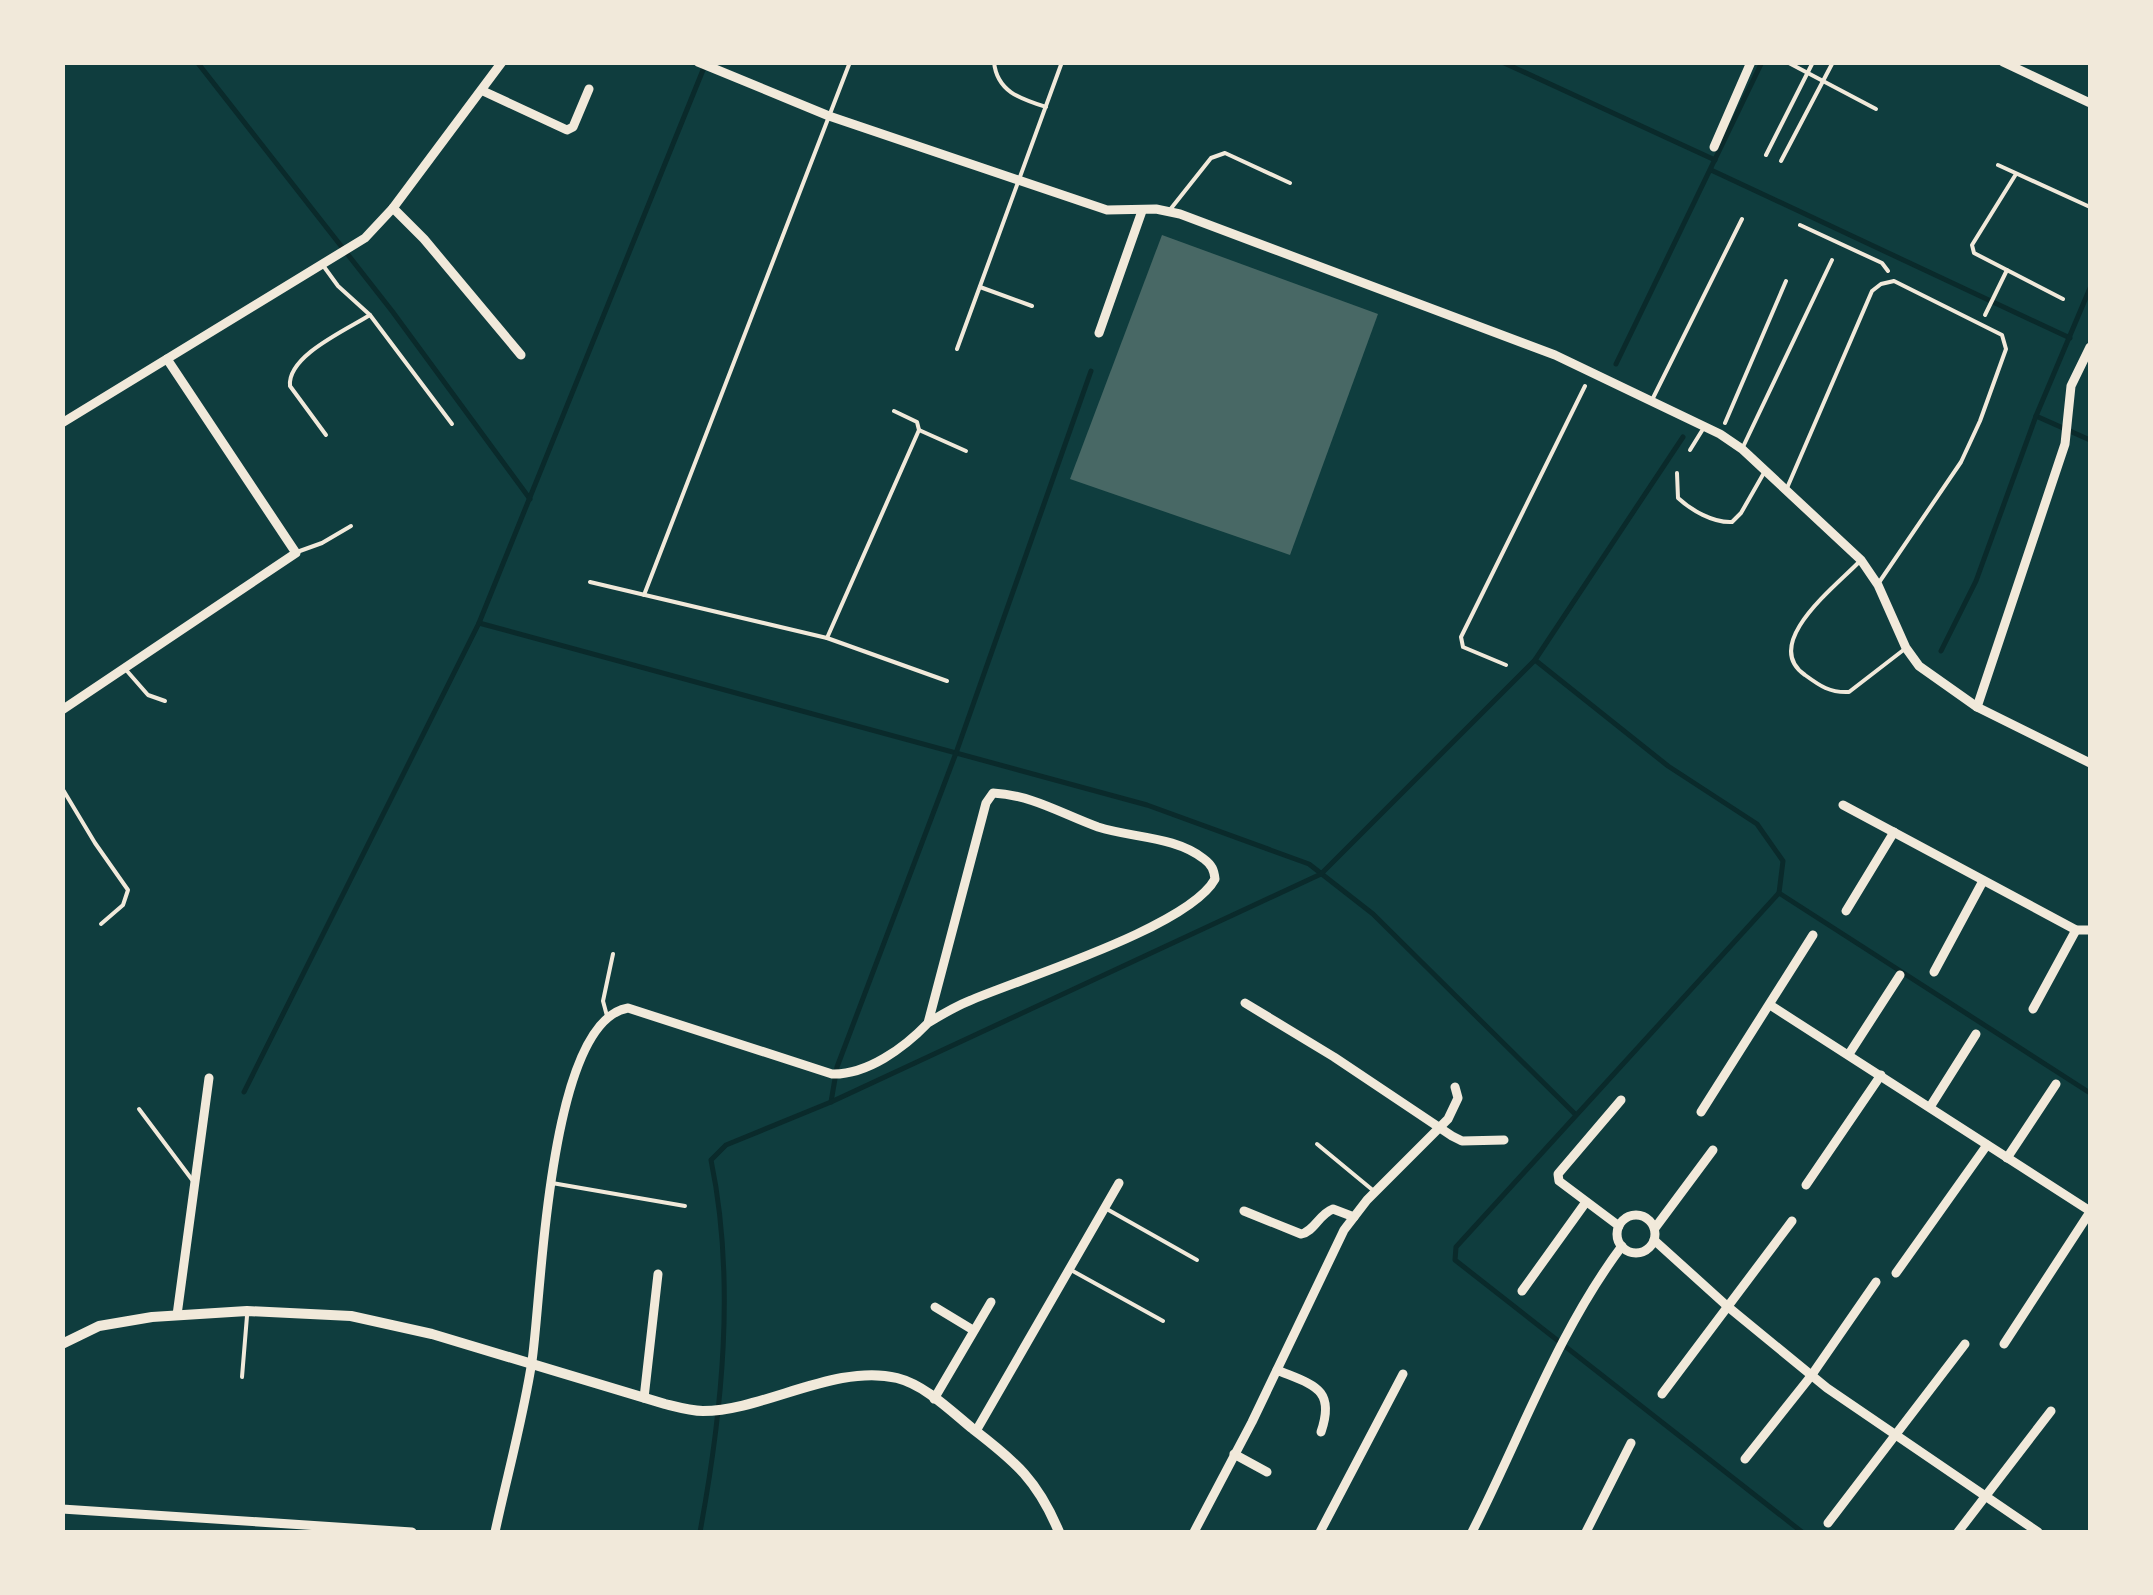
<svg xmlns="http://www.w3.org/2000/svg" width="2153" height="1595" viewBox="0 0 2153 1595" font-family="'Nunito Sans',sans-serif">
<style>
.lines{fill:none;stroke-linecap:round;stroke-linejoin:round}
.stream{stroke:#0a2a2b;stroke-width:5}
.building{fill:#486865}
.path{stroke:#f1e9da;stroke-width:4}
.service{stroke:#f1e9da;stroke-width:4}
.minor{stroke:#f1e9da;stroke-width:9}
.tertiary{stroke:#f1e9da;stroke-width:10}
</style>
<rect width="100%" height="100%" fill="#0f3d3e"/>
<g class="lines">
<g class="stream">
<polyline points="197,62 392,311 530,499"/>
<polyline points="1502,62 1715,160"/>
<polyline points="1711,170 2070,338"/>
<polyline points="1616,364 1762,62"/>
<polyline points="2036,416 2090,440"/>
<polyline points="479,623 1147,805 1309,864 1373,914 1575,1114"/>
<polyline points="1941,651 1976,581 2036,416 2090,288"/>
<polyline points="1535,660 1668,766 1757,824 1783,861 1779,893 2090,1093"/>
<polyline points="1779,893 1456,1247 1455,1260 1802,1532"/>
<polyline points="244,1092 479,623 705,65"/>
<polyline points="831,1102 837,1067 956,753 1091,371"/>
<path d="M 700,1532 C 722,1413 736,1281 711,1160 L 726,1145 L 831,1102 L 1321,874 L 1535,660 L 1683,437"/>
</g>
</g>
<polygon class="building" points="1162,235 1378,314 1290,555 1070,479"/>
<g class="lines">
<g class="path">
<polyline points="1787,62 1876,109"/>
<polyline points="1766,155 1813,62"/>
<polyline points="1781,161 1833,62"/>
<polyline points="1998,165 2090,207"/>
<polyline points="2016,174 1972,245 1974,253 2063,299"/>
<polyline points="1800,225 1882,263 1888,271"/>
<polyline points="1985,315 2007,270"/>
<polyline points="1725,423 1786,281"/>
<polyline points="1506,665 1463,647 1461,637 1585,386"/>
</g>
<g class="service">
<path d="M 994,62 C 997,92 1021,99 1046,107"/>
<polyline points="1169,211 1211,158 1225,153 1290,183"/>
<polyline points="322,264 338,286 370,315 452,424"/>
<polyline points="980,287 1032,306"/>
<polyline points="957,349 1062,62"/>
<polyline points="1653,398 1742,219"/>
<polyline points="919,430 966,451"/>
<path d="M 326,435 L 290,386 C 287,356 346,330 370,315"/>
<polyline points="1742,449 1832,260"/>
<polyline points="1690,450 1703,429"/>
<path d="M 1677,473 L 1678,498 C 1691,510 1713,523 1732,522 L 1741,513 L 1765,471"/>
<polyline points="1787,488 1872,291 1881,284 1894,281 2002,335 2006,349 1980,421 1961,462 1880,581"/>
<polyline points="297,552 322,543 351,526"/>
<path d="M 1859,562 C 1836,586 1760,644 1805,675 C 1820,686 1830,693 1849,692 L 1906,648"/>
<polyline points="590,582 827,638 947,681"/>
<polyline points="644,595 850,62"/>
<polyline points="827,638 919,430 917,422 894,411"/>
<polyline points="127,671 148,695 165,701"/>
<polyline points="62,788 95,843 128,890 123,905 101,924"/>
<polyline points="607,1016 603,1001 613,954"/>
<polyline points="139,1109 193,1181"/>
<polyline points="1317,1144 1375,1192"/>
<polyline points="552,1183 685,1206"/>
<polyline points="1105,1208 1197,1260"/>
<polyline points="1071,1270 1163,1321"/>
<polyline points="242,1377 247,1316"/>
</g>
<g class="minor">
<polyline points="698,62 829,116 1107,210 1156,209 1180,214 1555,355 1720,434 1742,449 1861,560 1878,585 1906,648 1919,666 1977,707 2090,763"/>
<polyline points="2003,62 2090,103"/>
<polyline points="483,91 567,130 573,127 589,89"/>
<polyline points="1714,147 1751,62"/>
<polyline points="393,208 424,239 521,355"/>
<polyline points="1099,333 1142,211"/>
<polyline points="62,423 365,238 393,208 502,62"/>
<polyline points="1977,707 2065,444 2071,386 2090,347"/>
<polyline points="62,710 296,553 167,359"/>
<polyline points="1843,805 2076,930 2090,930"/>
<polyline points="1846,911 1894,832"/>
<polyline points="1934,972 1983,881"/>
<polyline points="1245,1003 1334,1057 1452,1136 1462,1141 1504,1140"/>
<polyline points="1770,1005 2090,1211"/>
<polyline points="2033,1009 2076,930"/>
<polyline points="1849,1054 1900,975"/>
<polyline points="1930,1107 1976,1034"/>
<polyline points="1701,1112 1813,935"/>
<polyline points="2007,1158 2056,1084"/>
<polyline points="1806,1185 1881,1075"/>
<path d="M 1244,1211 L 1301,1234 C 1314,1232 1319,1214 1333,1209 L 1354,1217"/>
<circle cx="1636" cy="1234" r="19"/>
<polyline points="1619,1226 1559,1181 1558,1174 1621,1100"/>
<polyline points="1655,1228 1713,1150"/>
<polyline points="1654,1240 1727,1306 1827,1388 2038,1532"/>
<polyline points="1896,1273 1987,1145"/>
<polyline points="1522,1291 1586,1202"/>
<polyline points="935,1307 973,1330"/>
<polyline points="177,1315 209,1078"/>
<polyline points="2004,1344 2090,1212"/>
<path d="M 1277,1370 C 1313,1385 1336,1388 1321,1432"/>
<polyline points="1662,1394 1792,1221"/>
<polyline points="644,1398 658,1274"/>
<polyline points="934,1399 991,1302"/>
<polyline points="976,1431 1119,1183"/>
<polyline points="1234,1454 1267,1472"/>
<polyline points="1745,1459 1811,1376 1876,1282"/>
<polyline points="62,1509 412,1532"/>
<polyline points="1828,1523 1965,1344"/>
<path d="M 495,1532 C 507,1476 523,1419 532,1361 C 542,1293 548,1021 628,1008 L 832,1074 C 867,1075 904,1048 928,1023 L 986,803 L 993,793 C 1032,795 1062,814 1098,827 C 1132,838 1175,836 1204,859 C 1212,865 1214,870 1215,879 C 1189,927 1022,978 969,1001 C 954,1007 941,1015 928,1023"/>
<polyline points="1194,1532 1252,1422 1344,1230 1367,1200 1448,1119 1458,1098 1455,1087"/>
<polyline points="1320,1532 1403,1374"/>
<path d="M 1472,1532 C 1521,1436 1557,1333 1622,1246"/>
<polyline points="1586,1532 1631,1443"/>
<polyline points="1958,1532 2051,1411"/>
</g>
<path class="tertiary" d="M 62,1344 L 99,1326 L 152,1317 L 247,1311 L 351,1316 L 432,1334 L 665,1404 C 677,1407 691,1411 703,1411 C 763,1411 836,1363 897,1378 C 925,1385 951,1411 973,1429 C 1016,1462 1038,1481 1059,1532"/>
</g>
<rect width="2153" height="1595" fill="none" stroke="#f1e9da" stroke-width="130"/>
</svg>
